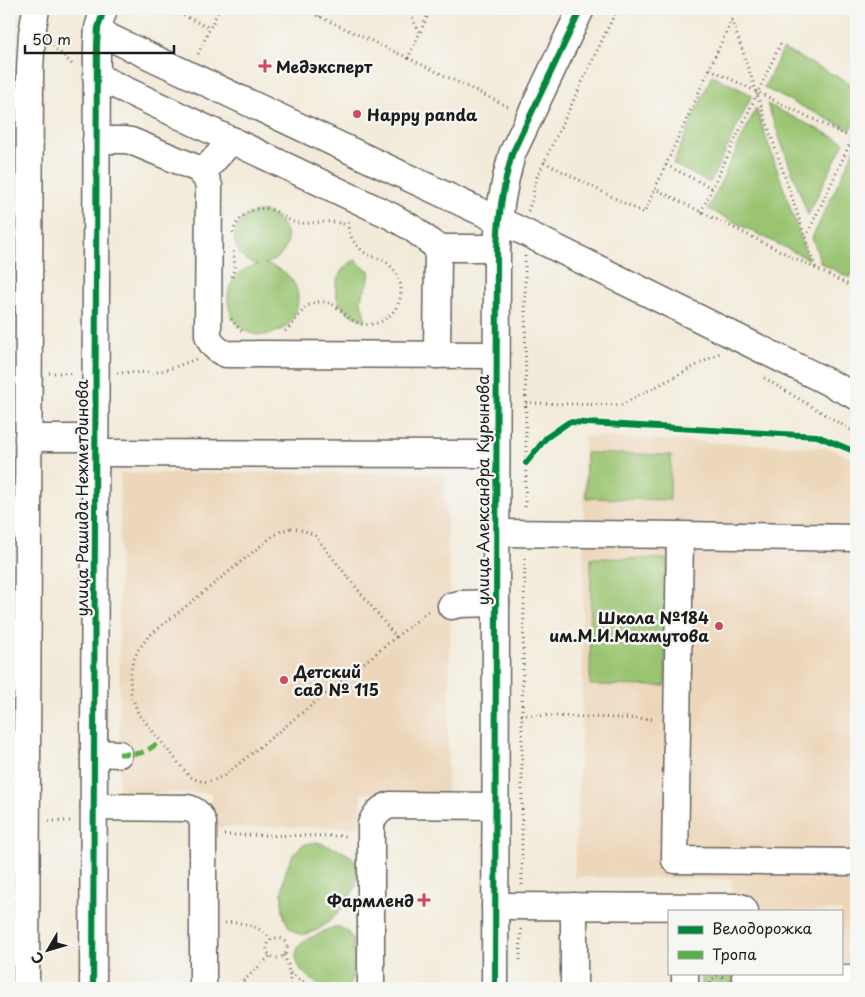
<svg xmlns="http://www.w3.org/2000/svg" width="865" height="997" viewBox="0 0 865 997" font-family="'Playpen Sans',sans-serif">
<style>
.built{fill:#edd7bb}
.green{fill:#9ac471;stroke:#5b7046}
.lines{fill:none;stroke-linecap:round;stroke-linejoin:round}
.minor-casing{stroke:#67645e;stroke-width:29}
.path{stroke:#67645e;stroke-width:3;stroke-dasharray:1 4;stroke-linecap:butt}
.minor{stroke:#fff;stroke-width:26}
.quiet{stroke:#55b145;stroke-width:5;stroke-dasharray:10 5;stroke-linecap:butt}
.cycleway-casing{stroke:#f6f6f2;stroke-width:9}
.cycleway{stroke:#00873e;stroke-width:6}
.poi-dot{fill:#d1495b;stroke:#f6f6f2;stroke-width:2}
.labels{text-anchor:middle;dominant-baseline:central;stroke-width:5;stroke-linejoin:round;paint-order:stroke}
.poi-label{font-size:16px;font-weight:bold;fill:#1c1c1c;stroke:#f6f6f2;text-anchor:start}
.street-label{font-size:16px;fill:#1c1c1c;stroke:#f6f6f2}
</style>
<rect width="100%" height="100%" fill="#f6f6f2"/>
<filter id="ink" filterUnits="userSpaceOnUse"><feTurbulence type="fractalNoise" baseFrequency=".02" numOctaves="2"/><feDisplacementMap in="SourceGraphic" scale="10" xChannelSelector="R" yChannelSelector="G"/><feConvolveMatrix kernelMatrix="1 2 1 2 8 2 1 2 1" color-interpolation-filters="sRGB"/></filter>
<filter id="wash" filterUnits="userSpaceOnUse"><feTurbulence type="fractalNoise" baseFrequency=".0096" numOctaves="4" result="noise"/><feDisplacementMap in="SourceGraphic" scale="20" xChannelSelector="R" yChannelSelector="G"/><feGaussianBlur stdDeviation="1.12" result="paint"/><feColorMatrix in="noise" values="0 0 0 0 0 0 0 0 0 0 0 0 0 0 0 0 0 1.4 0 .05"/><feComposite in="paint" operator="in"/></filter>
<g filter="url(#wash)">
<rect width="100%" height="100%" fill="#f3ebda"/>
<g class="built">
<polygon points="584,436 829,448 856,460 856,988 732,988 732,973 841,973 841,911 733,911 732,879 574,877 582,717"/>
<polygon points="120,473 444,473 451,606 447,795 362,793 361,827 211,827 211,793 119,793"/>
</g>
<g class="green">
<polygon points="783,49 856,86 856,118 850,130 764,88"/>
<polygon points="712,75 752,95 710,183 673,164"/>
<polygon points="767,104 844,142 808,215"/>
<polygon points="756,108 808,259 708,209"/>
<polygon points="856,146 856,266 850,278 821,263 812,238"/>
<path d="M 263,211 C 295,221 295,257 264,264 C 287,268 304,286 296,311 C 293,321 285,329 276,332 C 228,351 206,275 258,265 C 252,262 245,261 241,255 C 231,244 233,226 245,217 C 250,213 257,212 263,211 Z"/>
<path d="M 355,260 L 363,267 L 370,271 L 368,284 L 362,295 L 361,302 L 366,320 C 332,315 324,276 355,260 Z"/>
<polygon points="586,453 671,455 670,500 586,498"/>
<polygon points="591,558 667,559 665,686 590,685"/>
<path d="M 317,842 C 327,846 340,849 349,855 C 360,861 359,879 354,890 C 352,894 349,898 346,902 C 339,913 330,922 319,929 C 272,956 275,868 299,848 C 304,843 311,843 317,842 Z"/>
<path d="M 339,927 C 347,930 351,934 353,942 C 353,956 356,978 347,988 C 340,988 330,990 324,987 C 309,981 287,962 300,945 C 304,940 311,937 317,935 C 324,931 331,927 339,927 Z"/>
<rect x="702" y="973" width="30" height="15"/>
</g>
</g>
<g filter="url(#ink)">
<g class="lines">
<defs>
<g id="minor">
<polyline points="98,32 526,233 856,396"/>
<polyline points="96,76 391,216 412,228 438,248"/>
<path d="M 96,140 L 125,140 L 131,141 L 196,168 C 203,173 207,178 209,186 L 208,335 C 211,345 216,350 226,354 L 496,355"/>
<polyline points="202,173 232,140"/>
<polyline points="437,355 438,248 497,248"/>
<polyline points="28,438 95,438"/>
<polyline points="95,453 496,454"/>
<polyline points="496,533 680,535"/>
<polyline points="856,538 680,535 675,860 856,862"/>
<polyline points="451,606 460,604 496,603"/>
<polyline points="94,753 119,754"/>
<path d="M 94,807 L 187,808 C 196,810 200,814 203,823 L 203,988"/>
<polyline points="495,906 740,907 743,908 745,911"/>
<polyline points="745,977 856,979"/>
<polyline points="26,988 30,70 32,34 36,9"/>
<polyline points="93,988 97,44 98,28 104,9"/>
<path d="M 371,988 L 371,824 C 375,814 380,809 390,805 L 495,806"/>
<path d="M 495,988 L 497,248 C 498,216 503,186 512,154 L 581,9"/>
<polyline points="574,988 574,906"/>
<polyline points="685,988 685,973"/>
</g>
</defs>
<use href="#minor" class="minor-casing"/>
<g class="path">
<polyline points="170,9 210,28"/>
<polyline points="303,9 408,58 431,9"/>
<polyline points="316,9 316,15"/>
<polyline points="408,9 419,32"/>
<polyline points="320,17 325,9"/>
<polyline points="732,19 655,189 853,287 856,281"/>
<polyline points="732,20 816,269"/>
<polyline points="53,46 74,66"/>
<polyline points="198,54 219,9"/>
<polyline points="408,58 511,108"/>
<polyline points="710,69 856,140"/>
<polyline points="544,162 644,213 655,189"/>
<polyline points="666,165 712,188"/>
<polyline points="528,211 533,197 534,188 537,177 617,9"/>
<polyline points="701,212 781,43"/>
<path d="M 233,233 C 237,216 254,204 272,210 C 283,214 287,222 300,223 C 308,224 316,222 324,222 C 332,221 340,223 347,225"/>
<polyline points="806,237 856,131"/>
<polyline points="525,256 526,463 525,510"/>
<polyline points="232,277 235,267 233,249"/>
<polyline points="231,319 234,323 242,331"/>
<path d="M 285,331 C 298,322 302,303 319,302 C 343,300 346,329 373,324 C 379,323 385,320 390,315 C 397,309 402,298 401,288 C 400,277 393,266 383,260 C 378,258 373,257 369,255 C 358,250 345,233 349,221"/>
<polyline points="49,373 73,373"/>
<polyline points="117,373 158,372 178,366 196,359"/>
<polyline points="764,378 856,433"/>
<polyline points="526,403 621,405 720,353"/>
<path d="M 291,528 C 301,529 307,531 315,536 L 396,637 L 225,775 C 210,783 203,784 189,776 L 138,713 L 131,694 L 130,677 L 132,664 L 138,650 L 148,637 L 273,536 L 281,531 Z"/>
<polyline points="396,637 430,610"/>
<polyline points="521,715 655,719"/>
<polyline points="49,821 73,821"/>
<polyline points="224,835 348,836"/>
<polyline points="522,885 522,715 525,556"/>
<path d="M 225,923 C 243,921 260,926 271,940"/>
<circle cx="277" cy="948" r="10"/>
<polyline points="284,955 288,965 291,988"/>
<polyline points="520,960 521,929"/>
<polyline points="290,973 298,979 315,988"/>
<polyline points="236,988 271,955"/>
<path d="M 713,988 L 711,983 C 713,977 717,974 723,977"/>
</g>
<use href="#minor" class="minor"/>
<path class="quiet" d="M 119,754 C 140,754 143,755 160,741"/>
<defs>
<g id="cycleway">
<polyline points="526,463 546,438 569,422 817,436 856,452"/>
<polyline points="93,988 97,44 98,28 104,9"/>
<path d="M 495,988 L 497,248 C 498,216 503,186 512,154 L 581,9"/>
</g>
</defs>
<use href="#cycleway" class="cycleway-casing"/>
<use href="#cycleway" class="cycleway"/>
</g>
</g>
<g class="poi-dot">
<path d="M262.5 58.5h5v5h5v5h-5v5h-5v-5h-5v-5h5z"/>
<circle cx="357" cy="114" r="5"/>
<circle cx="719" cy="626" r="5"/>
<circle cx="284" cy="680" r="5"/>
<path d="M421.5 892.5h5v5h5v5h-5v5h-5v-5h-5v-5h5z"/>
</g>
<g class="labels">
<g class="poi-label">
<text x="276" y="66">Медэксперт</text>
<text x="367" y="114">Happy panda</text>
<text x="709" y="617" text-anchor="end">Школа №184<tspan x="709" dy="18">им.М.И.Махмутова</tspan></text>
<text x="294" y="671">Детский<tspan x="294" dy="18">сад № 115</tspan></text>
<text x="414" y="900" text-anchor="end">Фармленд</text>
</g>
<g class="street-label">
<text transform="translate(482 490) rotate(-90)">улица Александра Курынова</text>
<text transform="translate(81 498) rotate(-90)">улица Рашида Нежметдинова</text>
</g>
</g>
<rect width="865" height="997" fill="none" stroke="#f6f6f2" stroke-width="30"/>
<rect x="668" y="910" width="175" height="65" fill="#f6f6f2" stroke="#9f9f9c"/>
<rect x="678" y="926" width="25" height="8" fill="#00873e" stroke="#9f9f9c"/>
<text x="712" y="934" font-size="15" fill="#1c1c1c">Велодорожка</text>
<rect x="678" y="951" width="25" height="8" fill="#55b145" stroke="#9f9f9c"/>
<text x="712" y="960" font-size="15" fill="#1c1c1c">Тропа</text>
<g transform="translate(48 950) rotate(232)" stroke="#f6f6f2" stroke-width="4" paint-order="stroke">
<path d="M0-4L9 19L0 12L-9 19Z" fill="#1c1c1c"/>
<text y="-8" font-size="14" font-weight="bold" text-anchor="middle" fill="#1c1c1c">С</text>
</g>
<path d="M25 45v8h149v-8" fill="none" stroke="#1c1c1c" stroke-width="2.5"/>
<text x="32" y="45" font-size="15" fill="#1c1c1c" stroke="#f6f6f2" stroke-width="4" paint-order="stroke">50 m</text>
</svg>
